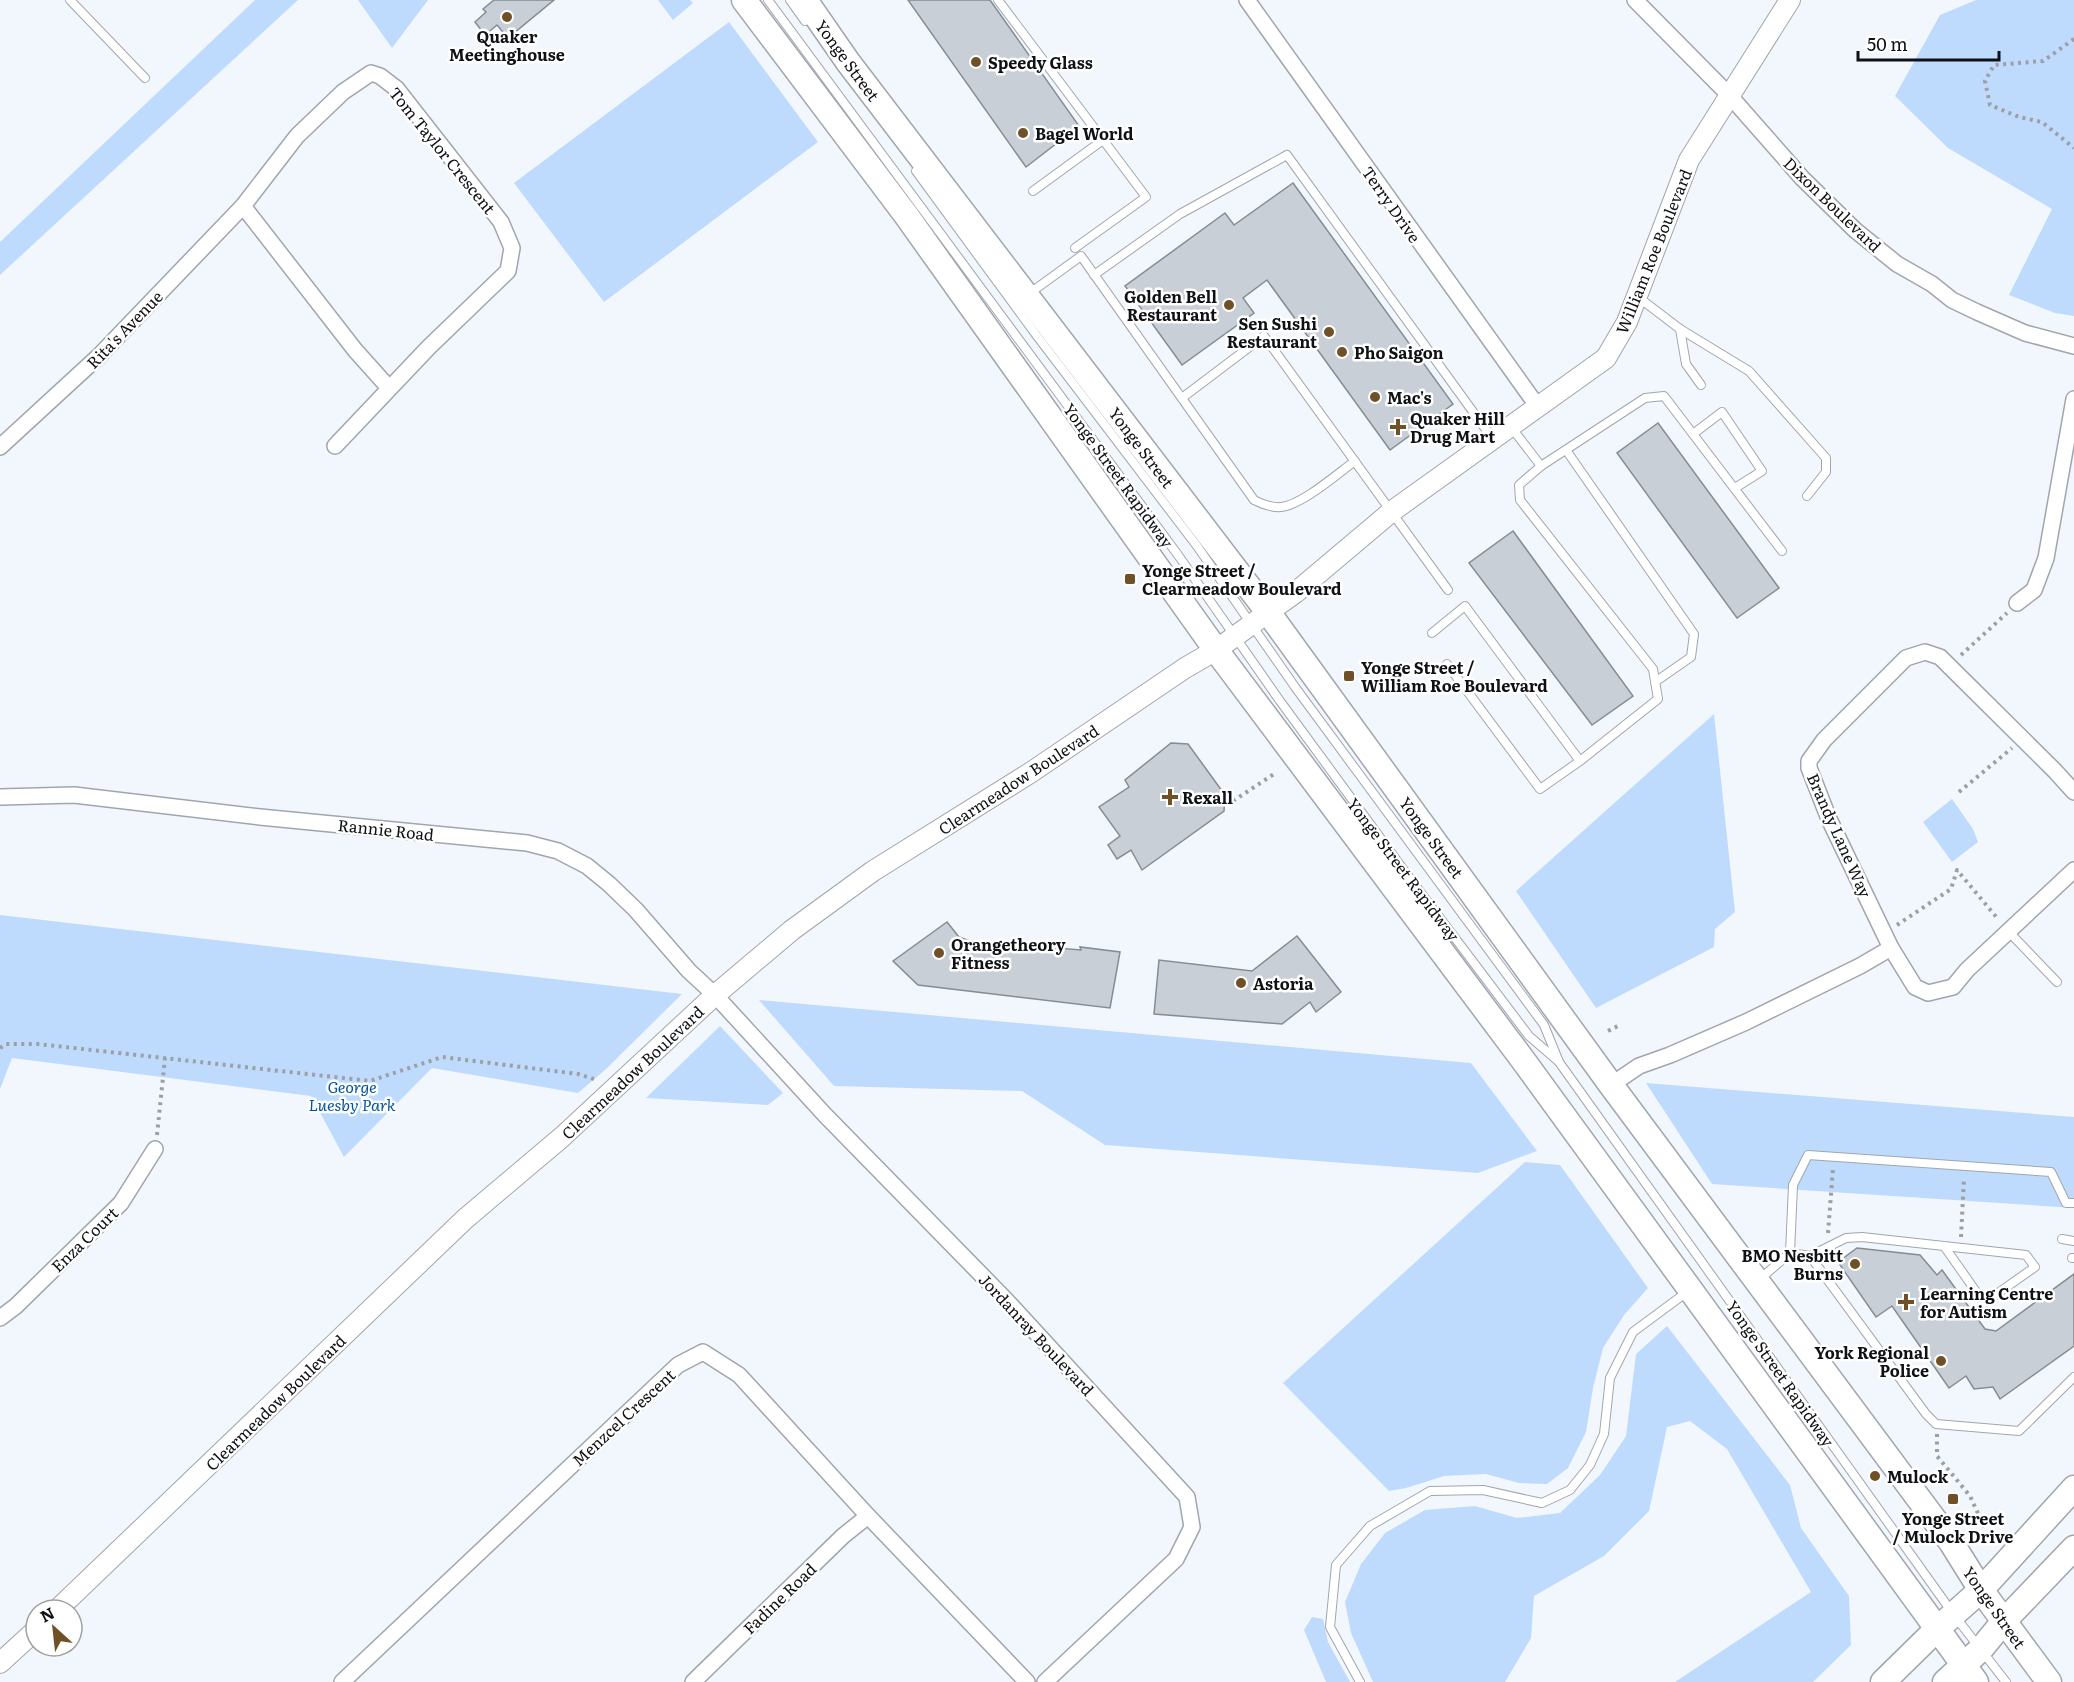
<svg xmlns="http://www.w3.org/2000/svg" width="2074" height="1682" viewBox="0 0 2074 1682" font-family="Literata,serif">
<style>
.green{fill:#bedbfe}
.building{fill:#c9cfd7;stroke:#858c93;stroke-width:1.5}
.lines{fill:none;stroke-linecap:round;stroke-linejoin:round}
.service-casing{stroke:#a0a6ae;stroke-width:10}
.minor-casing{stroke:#a0a6ae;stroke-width:18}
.tertiary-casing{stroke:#a0a6ae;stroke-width:22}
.primary-casing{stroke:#a0a6ae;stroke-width:27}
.path{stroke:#9ca0a5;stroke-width:4;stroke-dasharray:3 4.5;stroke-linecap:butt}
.service{stroke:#fff;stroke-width:8}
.minor{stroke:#fff;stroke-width:15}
.tertiary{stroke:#fff;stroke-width:20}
.primary{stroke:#fff;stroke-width:24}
.poi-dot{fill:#705127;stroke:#fff;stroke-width:2}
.labels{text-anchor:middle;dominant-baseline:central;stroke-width:5;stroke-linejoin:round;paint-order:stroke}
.poi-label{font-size:16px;font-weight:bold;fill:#0f1114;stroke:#fff;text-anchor:start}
.street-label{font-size:16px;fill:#0f1114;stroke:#fff}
.park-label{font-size:16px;font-style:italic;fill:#01559d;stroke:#fff}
</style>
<rect width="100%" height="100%" fill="#f2f7fe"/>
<g class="green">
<polygon points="255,0 298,0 0,275 0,242"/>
<polygon points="358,0 428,0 392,48"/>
<polygon points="658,0 690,0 693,3 673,20"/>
<polygon points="1976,0 2074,0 2074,316 2055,313 2009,295 2052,209 1948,148 1895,96 1940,15"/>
<polygon points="729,22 818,142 604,302 514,183"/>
<polygon points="1714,714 1735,912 1715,929 1714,947 1596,1008 1516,891"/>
<polygon points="1952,799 1973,829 1978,842 1952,862 1923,822"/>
<polygon points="0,915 682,994 606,1069 578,1093 432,1068 344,1157 311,1096 12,1058 0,1089"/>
<polygon points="759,1000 1471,1063 1537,1151 1478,1173 1105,1145 1022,1091 834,1086"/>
<polygon points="720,1026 783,1093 768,1105 646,1098"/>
<polygon points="1646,1083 2074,1117 2074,1208 1712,1184"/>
<polygon points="1525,1162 1560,1165 1648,1288 1624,1315 1603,1348 1593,1388 1586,1432 1568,1468 1547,1484 1519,1483 1486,1474 1444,1476 1406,1488 1389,1491 1283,1383"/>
<polygon points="1667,1326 1790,1485 1801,1528 1849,1596 1851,1645 1813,1682 1675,1682 1811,1592 1727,1449 1690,1421 1667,1427 1649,1511 1604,1556 1534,1596 1531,1638 1505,1682 1373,1682 1351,1633 1345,1602 1361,1564 1385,1533 1425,1510 1475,1506 1517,1518 1560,1513 1600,1475 1626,1436 1636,1354"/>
<polygon points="1312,1617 1323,1619 1328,1642 1350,1682 1326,1682 1304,1630"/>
</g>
<g class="building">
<polygon points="494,0 554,0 508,38 497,25 485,35 475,22 486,12 483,9"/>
<polygon points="908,0 990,0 1079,126 1026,167"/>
<polygon points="1293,183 1453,404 1390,450 1267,280 1243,298 1254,313 1182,365 1125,286 1225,213 1234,225"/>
<polygon points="1658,423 1779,588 1737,618 1617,453"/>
<polygon points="1513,531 1633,696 1592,725 1469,563"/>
<polygon points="1171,743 1188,744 1225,795 1224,811 1142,870 1131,850 1117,859 1108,845 1120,836 1099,807 1129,787 1125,780"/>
<polygon points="947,922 959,937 970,941 1081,950 1080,947 1120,952 1110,1008 918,985 893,961"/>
<polygon points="1297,936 1341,992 1316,1012 1310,1002 1282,1024 1154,1014 1159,960 1252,971"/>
<polygon points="1857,1248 1920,1255 1937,1275 1942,1270 1985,1329 1996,1331 2074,1274 2074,1346 2000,1399 1993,1387 1974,1389 1966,1376 1949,1388 1892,1306 1876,1317 1838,1262"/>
</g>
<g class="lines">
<defs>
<g id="service">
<polyline points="70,0 145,78"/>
<polyline points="768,0 1178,555 1280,701 1406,873 1529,1036 1558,1061"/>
<polyline points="790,0 805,21"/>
<polyline points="998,0 1146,197 1075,248"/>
<polyline points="916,171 1037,336 1197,546 1295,687 1544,1025 1559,1062 1954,1615 2006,1682"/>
<polyline points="1033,191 1103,140"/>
<polyline points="1094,275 1180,214 1287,155 1492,438"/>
<path d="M 1030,293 L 1081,256 L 1254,500 C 1262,504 1271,508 1281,507 C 1302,505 1337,474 1355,461"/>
<polyline points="1638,297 1680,329 1686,364 1701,385"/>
<polyline points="1680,329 1749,371 1826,458 1826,472 1807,496"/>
<polyline points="1182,398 1264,336 1448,590"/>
<polyline points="1511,427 1541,466"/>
<polyline points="1693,434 1722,412 1762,471 1735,488"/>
<polyline points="1566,450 1694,634 1691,657 1655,682"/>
<polyline points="1432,633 1465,606 1580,761 1658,699 1653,669 1520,500 1519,485 1541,466 1645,398 1664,396 1782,551"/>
<polyline points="1447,664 1540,789 1580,761"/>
<polyline points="2009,932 2057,982"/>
<polyline points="2062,1239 2074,1241"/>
<polyline points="1790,1253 1793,1185 1808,1155 2051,1172 2066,1203 2074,1203"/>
<polyline points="1810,1256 1846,1238 1862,1237 2026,1255 2035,1267 1984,1303 1944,1246"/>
<polyline points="2072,1258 2074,1258"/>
<polyline points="1760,1279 1790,1253 1810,1256 1926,1414 1936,1424 2019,1431 2074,1377"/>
<polyline points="1360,1682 1330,1627 1336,1565 1370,1526 1430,1491 1483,1490 1542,1503 1570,1490 1590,1465 1604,1434 1610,1378 1633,1332 1687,1292"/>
</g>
<g id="minor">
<polyline points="1247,0 1538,407"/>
<polyline points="1635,0 1730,96 1802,178 1855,230 1897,264 1932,284 1952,300 1977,312 2025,333 2074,346"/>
<polyline points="243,206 355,350 389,388"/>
<polyline points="0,447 99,356 243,206 297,136 343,92 371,73 380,76 397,89 501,222 512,248 508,271 429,347 335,446"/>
<polyline points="2017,603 2034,590 2046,558 2074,399"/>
<polyline points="2074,792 2055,771 1940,657 1925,652 1906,658 1824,740 1809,761 1809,768 1829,819 1891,948 1915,987 1928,993 1953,987 1967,970 2074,870"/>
<polyline points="0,797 74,795 260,817 527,843 558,851 587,866 609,884 636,910 689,971 715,995 825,1115 1006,1300 1187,1497 1192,1527 1176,1559 1045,1682"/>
<polyline points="1611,1085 1639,1066 1670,1055 1746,1022 1860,966 1891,948"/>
<polyline points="0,1318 16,1306 121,1203 155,1149"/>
<polyline points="342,1682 678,1365 703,1352 739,1375 868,1516 1027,1682"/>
<polyline points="693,1682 843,1536 868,1516"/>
</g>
<g id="tertiary">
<polyline points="57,1610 465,1219 562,1137 715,995 792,930 873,871 1030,773 1185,668 1216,650 1295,593 1391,512 1606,358 1627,322 1689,160 1790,0"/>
<polyline points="0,1663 36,1630"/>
</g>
<g id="primary">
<polyline points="744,0 906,215 1216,650 1523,1060 1976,1682"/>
<polyline points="805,0 848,62 1268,612 1611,1085 1951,1542 1981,1590 2049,1682"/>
<polyline points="1883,1682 1936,1630 1981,1590 2074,1488"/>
<polyline points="1945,1682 1981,1649 2004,1621 2074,1548"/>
</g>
</defs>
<use href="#service" class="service-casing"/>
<use href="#minor" class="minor-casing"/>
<use href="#tertiary" class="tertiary-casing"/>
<use href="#primary" class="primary-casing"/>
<g class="path">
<polyline points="2074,39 2043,61 1994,65 1985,81 1990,105 2019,117 2042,122 2074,148"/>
<polyline points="1961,655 2007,613"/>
<polyline points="1959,792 2012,748"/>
<polyline points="1233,801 1274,774"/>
<polyline points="1897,925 1951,889 1957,870 1998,919"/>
<polyline points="1608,1031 1618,1026"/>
<polyline points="0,1048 6,1044 38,1044 370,1081 442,1057 578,1074 597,1080"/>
<polyline points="157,1135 165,1058"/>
<polyline points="1828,1233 1833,1169"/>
<polyline points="1961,1237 1964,1178"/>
<polyline points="1937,1434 1937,1456 1970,1496 1986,1531"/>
</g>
<use href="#service" class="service"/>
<use href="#minor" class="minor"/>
<use href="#tertiary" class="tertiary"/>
<use href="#primary" class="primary"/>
</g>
<g class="poi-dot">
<circle cx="507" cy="17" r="6"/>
<circle cx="976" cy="62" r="6"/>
<circle cx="1023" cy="133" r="6"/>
<circle cx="1229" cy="305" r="6"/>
<circle cx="1329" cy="332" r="6"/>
<circle cx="1342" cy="352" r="6"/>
<circle cx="1375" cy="397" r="6"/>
<path d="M1395 418h6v6h6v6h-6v6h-6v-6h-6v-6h6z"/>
<rect x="1124" y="573" width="12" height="12" rx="3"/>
<rect x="1343" y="670" width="12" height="12" rx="3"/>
<path d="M1167 788h6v6h6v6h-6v6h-6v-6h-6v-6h6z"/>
<circle cx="939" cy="953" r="6"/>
<circle cx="1241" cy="983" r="6"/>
<circle cx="1855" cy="1264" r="6"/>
<path d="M1903 1293h6v6h6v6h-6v6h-6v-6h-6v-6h6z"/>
<circle cx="1941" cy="1361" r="6"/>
<circle cx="1875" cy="1476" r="6"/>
<rect x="1947" y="1493" width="12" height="12" rx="3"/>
</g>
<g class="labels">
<g class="poi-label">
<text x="507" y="36" text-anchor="middle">Quaker<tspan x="507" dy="18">Meetinghouse</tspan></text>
<text x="988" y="62">Speedy Glass</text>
<text x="1035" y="133">Bagel World</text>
<text x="1217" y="296" text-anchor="end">Golden Bell<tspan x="1217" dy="18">Restaurant</tspan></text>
<text x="1317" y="323" text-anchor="end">Sen Sushi<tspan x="1317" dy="18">Restaurant</tspan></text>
<text x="1354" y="352">Pho Saigon</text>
<text x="1387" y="397">Mac's</text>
<text x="1410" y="418">Quaker Hill<tspan x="1410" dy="18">Drug Mart</tspan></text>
<text x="1142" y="570">Yonge Street /<tspan x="1142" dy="18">Clearmeadow Boulevard</tspan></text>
<text x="1361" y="667">Yonge Street /<tspan x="1361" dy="18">William Roe Boulevard</tspan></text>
<text x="1182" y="797">Rexall</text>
<text x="951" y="944">Orangetheory<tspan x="951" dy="18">Fitness</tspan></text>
<text x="1253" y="983">Astoria</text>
<text x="1843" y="1255" text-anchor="end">BMO Nesbitt<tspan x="1843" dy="18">Burns</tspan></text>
<text x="1920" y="1293">Learning Centre<tspan x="1920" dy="18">for Autism</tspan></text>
<text x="1929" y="1352" text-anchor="end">York Regional<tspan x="1929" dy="18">Police</tspan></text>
<text x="1887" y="1476">Mulock</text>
<text x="1953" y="1518" text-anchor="middle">Yonge Street<tspan x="1953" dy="18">/ Mulock Drive</tspan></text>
</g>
<g class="street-label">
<text transform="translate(848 60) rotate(54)">Yonge Street</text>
<text transform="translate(443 150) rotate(51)">Tom Taylor Crescent</text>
<text transform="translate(1392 204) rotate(55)">Terry Drive</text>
<text transform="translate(1833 204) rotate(44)">Dixon Boulevard</text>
<text transform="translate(1653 251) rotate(-68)">William Roe Boulevard</text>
<text transform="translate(124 329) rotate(-46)">Rita's Avenue</text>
<text transform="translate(1142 447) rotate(53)">Yonge Street</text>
<text transform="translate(1119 475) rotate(54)">Yonge Street Rapidway</text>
<text transform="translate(1018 779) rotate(-33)">Clearmeadow Boulevard</text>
<text transform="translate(386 829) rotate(6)">Rannie Road</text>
<text transform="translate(1840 835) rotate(66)">Brandy Lane Way</text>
<text transform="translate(1432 837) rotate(54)">Yonge Street</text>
<text transform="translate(1404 869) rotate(53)">Yonge Street Rapidway</text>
<text transform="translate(632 1072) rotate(-43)">Clearmeadow Boulevard</text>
<text transform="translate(84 1239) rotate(-44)">Enza Court</text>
<text transform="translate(1037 1334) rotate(47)">Jordanray Boulevard</text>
<text transform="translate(1781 1373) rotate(55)">Yonge Street Rapidway</text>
<text transform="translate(275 1402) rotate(-44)">Clearmeadow Boulevard</text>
<text transform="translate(623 1417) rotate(-43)">Menzcel Crescent</text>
<text transform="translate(779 1598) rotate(-44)">Fadine Road</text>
<text transform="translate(1995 1607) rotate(55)">Yonge Street</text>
</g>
<g class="park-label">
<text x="352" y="1086">George<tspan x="352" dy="18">Luesby Park</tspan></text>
</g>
</g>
<g transform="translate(54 1628) rotate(333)"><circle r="28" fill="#ffffff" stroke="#9fa0a1" stroke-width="1.5"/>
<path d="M0-4.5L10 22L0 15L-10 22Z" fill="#705127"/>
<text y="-9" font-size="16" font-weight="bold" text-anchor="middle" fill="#0f1114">N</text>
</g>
<path d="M1858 51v9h141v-9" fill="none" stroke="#0f1114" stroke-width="3"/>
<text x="1867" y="51" font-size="18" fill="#0f1114" stroke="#ffffff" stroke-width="4.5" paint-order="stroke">50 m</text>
</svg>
